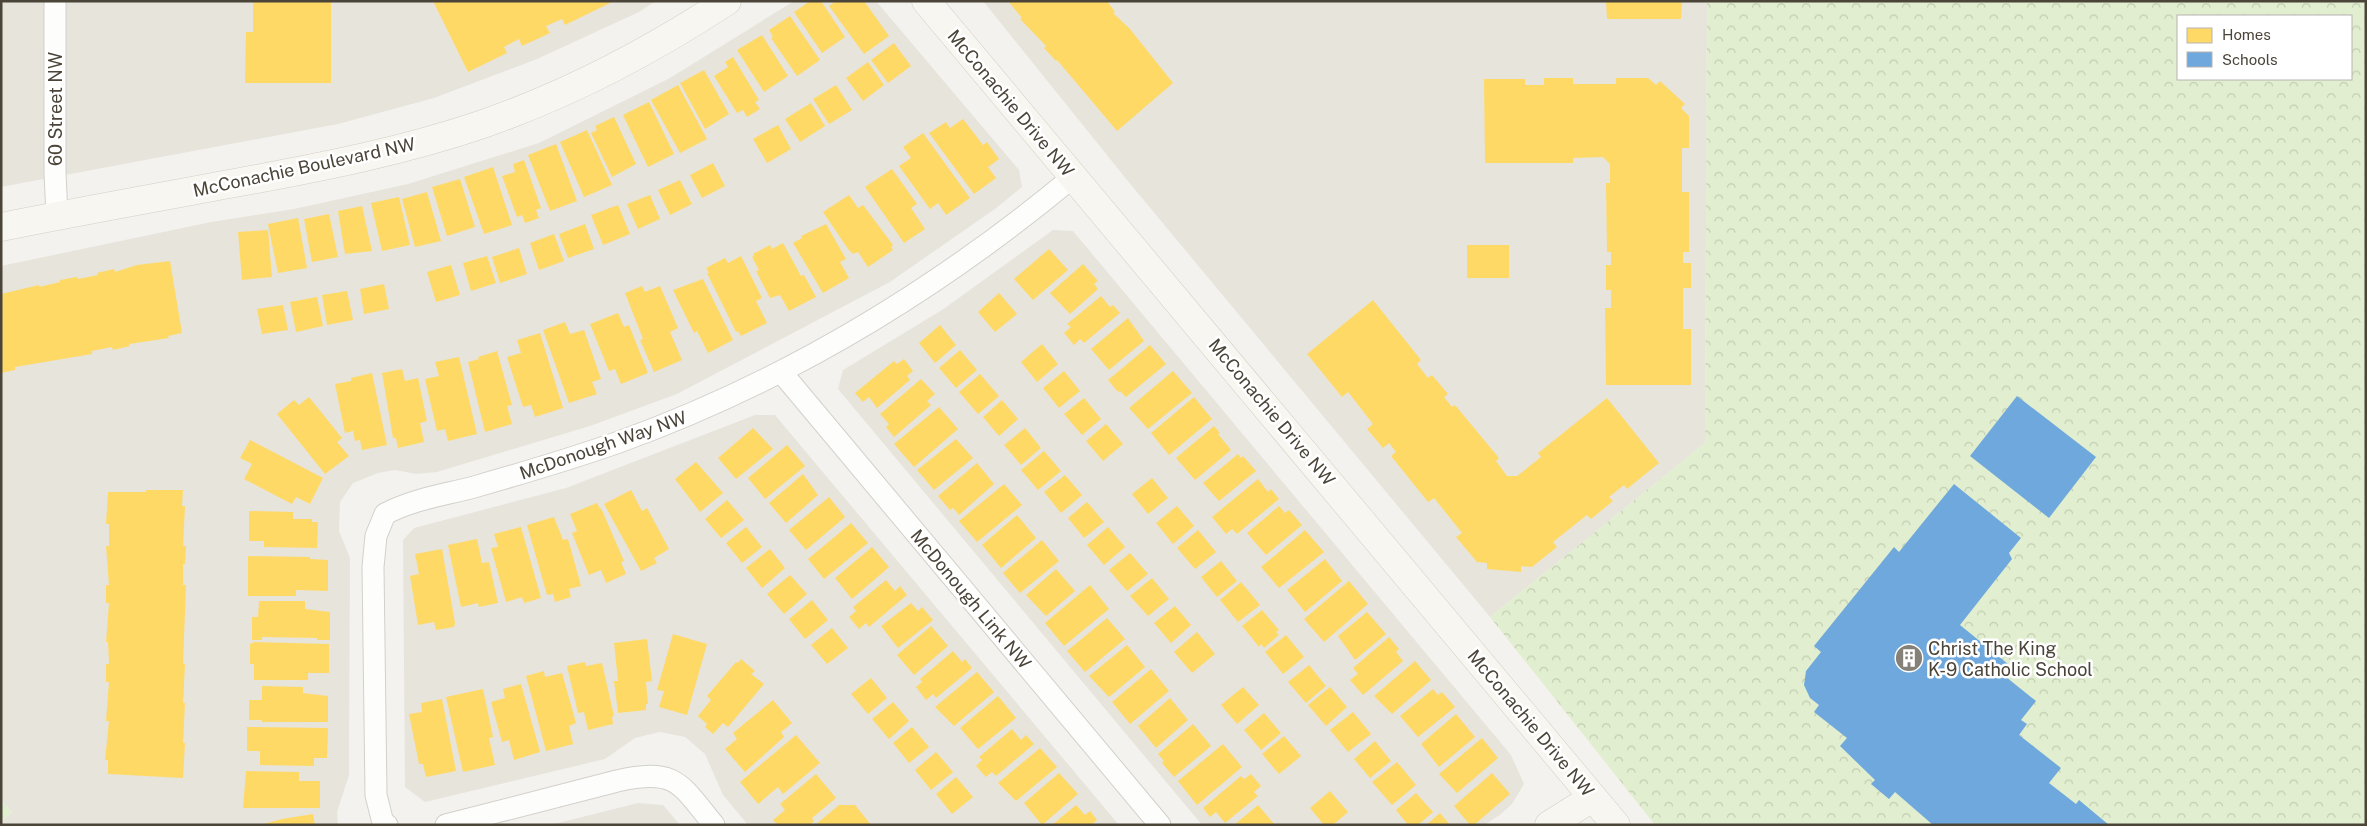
<svg xmlns="http://www.w3.org/2000/svg" width="2367" height="826" viewBox="0 0 2367 826" font-family="'Public Sans',sans-serif">
<style>
.residential{fill:#e7e4dc}
.grass{fill:#e1eecf}
.park{fill:url(#park-crowns);fill-rule:evenodd}
.homes{fill:#ffd966}
.schools{fill:#6fa8dc}
.lines{fill:none;stroke-linecap:round;stroke-linejoin:round}
.street-casing{stroke:#d2d0cb;stroke-width:23}
.secondary-casing{stroke:#d3cfc5;stroke-width:29}
.street{stroke:#fdfdfc;stroke-width:21}
.secondary{stroke:#f7f6f1;stroke-width:28}
.labels{text-anchor:middle;dominant-baseline:central;stroke-width:5;stroke-linejoin:round;paint-order:stroke}
.street-label{font-size:18px;fill:#4b4439;stroke:#fff}
.poi-label{font-size:18px;fill:#4b4439;stroke:#fff;text-anchor:start}
</style>
<defs>
<pattern id="park-crowns" width="20" height="18" patternUnits="userSpaceOnUse" patternTransform="scale(1.25)"><rect width="20" height="18" fill="#e1eecf"/><path d="M2 6a3 3 0 1 1 6 0M12 15a3 3 0 1 1 6 0" fill="none" stroke="#c3cdb2"/></pattern>
</defs>
<rect width="100%" height="100%" fill="#f4f2ee"/>
<g class="residential">
<polygon points="1,1 656,1 639,12 537,59 434,98 338,124 1,187"/>
<polygon points="794,1 876,1 1019,170 1022,187 995,209 890,282 677,394 590,426 437,472 416,474 395,470 378,473 353,483 340,502 339,531 350,558 349,775 337,812 338,825 1,825 1,822 12,812 1,800 1,266 211,222 294,209 408,184 539,143 670,78"/>
<polygon points="983,1 1707,1 1705,443 1490,617 1127,180"/>
<polygon points="1053,230 1073,231 1511,755 1524,784 1512,804 1500,815 1484,825 1202,825 838,389 843,370 942,310"/>
<polygon points="755,415 775,415 1119,825 748,825 723,795 705,754 685,737 660,732 635,738 605,759 425,802 405,787 403,540 414,528 566,488"/>
<polygon points="638,803 663,805 680,825 550,825"/>
</g>
<polygon class="grass" points="1,800 12,812 1,822"/>
<path class="park" d="M 1707,1 L 2366,1 L 2366,825 L 1655,825 L 1490,617 L 1705,443 ZM 2178,16 L 2351,16 L 2351,79 L 2178,79 Z"/>
<g class="homes">
<polygon points="253,1 331,1 331,83 245,83 246,32 253,32"/>
<polygon points="433,1 614,1 565,25 562,19 546,26 550,33 522,46 519,39 504,47 507,53 468,72"/>
<polygon points="810,1 821,1 845,37 822,53 794,12"/>
<polygon points="836,1 864,1 889,36 864,54 829,6"/>
<polygon points="1008,1 1107,1 1115,12 1113,13 1130,29 1173,83 1117,131 1057,60 1056,61 1044,48 1046,46 1020,19 1022,18"/>
<polygon points="1606,1 1682,1 1681,19 1607,19"/>
<polygon points="790,16 820,60 797,76 771,38 773,37 769,30"/>
<polygon points="762,35 788,76 764,92 737,50"/>
<polygon points="894,43 911,66 888,83 871,60"/>
<polygon points="733,57 759,100 755,102 760,109 747,117 743,110 737,113 714,76 728,67 725,62"/>
<polygon points="868,62 884,85 863,101 846,78"/>
<polygon points="704,70 729,114 705,129 680,83"/>
<polygon points="1544,78 1573,78 1573,84 1616,84 1616,78 1648,78 1656,85 1660,81 1685,104 1681,108 1689,116 1689,148 1682,148 1682,192 1689,192 1689,252 1683,252 1683,263 1691,263 1691,288 1683,288 1683,329 1691,329 1691,385 1606,385 1605,308 1611,308 1611,290 1606,290 1606,265 1611,265 1611,252 1607,252 1606,183 1610,183 1610,164 1603,157 1573,158 1573,163 1485,163 1484,79 1525,79 1525,85 1544,85"/>
<polygon points="678,85 707,139 680,153 651,100"/>
<polygon points="836,85 852,110 829,124 813,99"/>
<polygon points="649,102 674,154 648,167 623,115"/>
<polygon points="811,103 825,126 800,142 785,119"/>
<polygon points="614,117 636,164 612,177 591,133 597,130 595,126"/>
<polygon points="963,119 983,145 987,142 999,159 988,167 996,178 974,194 929,133 946,122 950,128"/>
<polygon points="778,125 791,149 767,163 753,139"/>
<polygon points="587,130 612,185 584,197 560,142"/>
<polygon points="923,133 970,198 946,215 938,203 930,209 899,166 911,158 903,147"/>
<polygon points="556,144 577,201 550,211 528,155"/>
<polygon points="524,160 541,208 536,210 539,218 525,223 522,215 517,217 502,176 515,172 513,164"/>
<polygon points="713,163 725,186 702,198 690,175"/>
<polygon points="493,167 512,225 484,234 464,177"/>
<polygon points="892,169 917,204 911,208 925,229 904,243 865,187"/>
<polygon points="460,179 475,227 447,236 432,187"/>
<polygon points="680,180 692,204 670,215 658,190"/>
<polygon points="427,192 441,241 415,247 402,199"/>
<polygon points="650,195 660,219 638,229 627,204"/>
<polygon points="849,195 858,208 863,205 893,245 891,247 893,250 868,267 858,252 853,254 848,249 823,212"/>
<polygon points="399,197 410,245 382,251 371,203"/>
<polygon points="618,205 630,234 603,245 591,215"/>
<polygon points="362,206 372,251 345,254 338,211"/>
<polygon points="329,214 338,257 312,262 304,219"/>
<polygon points="298,218 307,268 278,273 268,224"/>
<polygon points="585,224 594,249 568,258 559,234"/>
<polygon points="826,224 846,259 840,262 849,278 823,293 793,243 802,238 801,236"/>
<polygon points="268,230 272,277 242,280 238,232"/>
<polygon points="554,234 564,261 539,270 530,243"/>
<polygon points="783,243 801,276 804,275 816,297 789,311 780,295 770,298 756,271 759,270 752,257 754,256 753,254 770,245 772,249"/>
<rect x="1467" y="245" width="42" height="33"/>
<polygon points="519,248 527,274 500,283 492,257"/>
<polygon points="1049,249 1068,270 1033,300 1014,279"/>
<polygon points="487,256 496,283 471,291 463,263"/>
<polygon points="741,256 762,298 756,301 767,323 741,336 738,331 736,332 707,273 709,273 706,268 725,258 728,263"/>
<polygon points="170,261 182,333 168,336 169,338 129,344 130,346 113,350 112,347 92,351 92,354 15,367 15,370 1,373 1,294 39,285 39,287 60,282 60,280 77,277 78,279 98,275 97,273 114,269 115,272 137,265"/>
<polygon points="1083,264 1098,281 1094,284 1098,289 1070,314 1050,293"/>
<polygon points="451,265 460,295 436,302 427,272"/>
<polygon points="703,279 733,340 708,353 697,331 694,333 673,290"/>
<polygon points="384,284 389,309 364,314 360,289"/>
<polygon points="642,286 645,292 660,286 678,328 670,332 682,360 654,372 640,340 643,339 625,293"/>
<polygon points="347,291 353,320 327,325 322,295"/>
<polygon points="999,293 1017,314 995,332 978,312"/>
<polygon points="1101,296 1110,307 1113,305 1120,313 1084,343 1080,339 1074,345 1064,333 1071,327 1067,324"/>
<polygon points="317,297 323,326 296,332 290,302"/>
<polygon points="1373,300 1421,360 1417,364 1428,378 1432,375 1448,394 1444,397 1452,407 1455,405 1499,458 1496,461 1507,476 1517,476 1541,457 1538,453 1607,398 1659,463 1627,489 1624,485 1609,497 1613,501 1591,519 1587,515 1553,542 1557,547 1532,567 1521,566 1521,572 1487,569 1487,563 1477,562 1456,537 1462,533 1434,498 1428,502 1391,456 1396,452 1389,443 1383,448 1367,429 1373,424 1348,392 1342,397 1307,354"/>
<polygon points="283,305 288,330 262,334 257,309"/>
<polygon points="618,313 624,327 629,325 648,373 621,384 615,369 609,371 590,324"/>
<polygon points="1128,318 1144,341 1109,370 1091,349"/>
<polygon points="565,322 570,334 584,330 601,379 592,382 597,394 569,403 543,330"/>
<polygon points="940,325 956,345 935,363 919,343"/>
<polygon points="540,333 563,408 535,417 531,405 523,407 507,357 521,353 517,340"/>
<polygon points="1042,344 1058,364 1037,382 1021,362"/>
<polygon points="1150,345 1166,364 1126,397 1120,391 1118,392 1108,380"/>
<polygon points="960,350 977,370 956,388 939,368"/>
<polygon points="497,351 512,405 507,406 512,424 485,432 468,362 479,359 478,357"/>
<polygon points="459,357 477,434 448,441 445,429 437,431 425,379 439,376 435,362"/>
<polygon points="904,359 913,371 907,376 910,380 877,408 869,397 863,402 855,393 894,361 897,364"/>
<polygon points="402,369 405,381 418,378 427,421 420,423 424,442 398,448 396,438 393,438 382,373"/>
<polygon points="1064,371 1080,391 1059,408 1043,388"/>
<polygon points="1173,371 1192,393 1148,429 1129,408"/>
<polygon points="372,373 387,445 362,450 360,440 355,441 353,431 345,433 335,384 351,381 351,378"/>
<polygon points="980,374 999,396 978,414 959,392"/>
<polygon points="921,379 935,394 927,401 931,405 894,437 886,427 889,424 880,414"/>
<polygon points="309,397 342,438 337,442 349,456 325,474 277,414 294,400 299,405"/>
<polygon points="1194,397 1212,419 1169,455 1151,433"/>
<polygon points="1084,398 1101,419 1082,435 1064,414"/>
<polygon points="1002,400 1018,419 999,436 983,417"/>
<polygon points="939,407 958,429 914,467 894,444"/>
<polygon points="1106,424 1123,444 1103,461 1086,441"/>
<polygon points="1214,426 1220,433 1218,434 1231,450 1195,480 1176,458"/>
<polygon points="753,428 773,449 736,479 718,458"/>
<polygon points="1025,428 1041,448 1021,465 1004,445"/>
<polygon points="956,439 973,458 934,490 917,470"/>
<polygon points="250,440 323,478 310,504 296,497 292,504 244,479 252,464 240,458"/>
<polygon points="787,445 805,466 765,499 748,478"/>
<polygon points="1044,451 1061,471 1038,490 1021,470"/>
<polygon points="1238,454 1241,458 1243,456 1256,471 1219,501 1203,483"/>
<polygon points="696,462 723,493 700,512 675,479"/>
<polygon points="977,463 994,484 959,515 953,508 950,510 938,496"/>
<polygon points="803,474 818,495 786,523 769,503"/>
<polygon points="1065,475 1082,495 1061,513 1044,492"/>
<polygon points="1152,478 1168,498 1148,514 1132,494"/>
<polygon points="1258,479 1268,492 1271,489 1279,499 1237,534 1232,529 1226,534 1212,517"/>
<polygon points="1004,484 1022,505 977,542 959,521"/>
<polygon points="146,490 183,490 182,506 185,506 183,546 186,546 185,564 183,564 183,585 186,585 183,664 185,664 183,703 185,703 183,743 185,743 183,778 108,774 108,760 105,760 109,721 106,721 109,682 106,682 106,664 109,664 108,642 106,642 109,603 106,603 106,585 109,585 106,546 109,546 109,524 106,524 108,492 146,492"/>
<polygon points="631,490 642,511 647,508 669,549 654,558 657,563 641,571 604,504"/>
<polygon points="829,497 845,517 806,550 789,530"/>
<polygon points="727,500 744,520 721,538 705,519"/>
<polygon points="1087,502 1104,522 1084,538 1068,518"/>
<polygon points="597,503 600,509 601,508 624,561 621,562 626,574 606,583 601,570 589,575 572,533 577,531 570,514"/>
<polygon points="1177,506 1194,526 1173,544 1156,523"/>
<polygon points="1279,506 1285,513 1289,510 1302,525 1266,555 1247,533"/>
<polygon points="249,511 293,512 293,519 312,519 312,522 318,522 317,548 264,547 264,541 249,541"/>
<polygon points="1017,515 1036,538 1001,568 982,545"/>
<polygon points="554,517 563,540 568,539 581,586 569,589 571,597 555,602 553,594 547,595 527,525"/>
<polygon points="851,523 868,543 824,579 808,559"/>
<polygon points="521,527 541,598 524,603 522,597 506,602 491,548 498,547 494,534"/>
<polygon points="746,527 762,547 742,563 726,543"/>
<polygon points="1108,527 1125,547 1104,565 1087,545"/>
<polygon points="1198,530 1216,552 1195,569 1177,548"/>
<polygon points="1305,530 1324,552 1279,588 1261,567"/>
<polygon points="477,539 482,563 489,562 498,603 479,607 478,603 461,607 448,545"/>
<polygon points="1042,540 1059,561 1020,593 1003,573"/>
<polygon points="872,547 889,567 852,599 835,578"/>
<polygon points="442,549 455,623 454,627 436,630 434,622 418,625 410,576 419,574 415,554"/>
<polygon points="770,549 785,568 762,588 746,568"/>
<polygon points="1130,553 1148,574 1127,591 1109,570"/>
<polygon points="248,556 310,557 310,559 328,560 328,591 296,590 296,596 248,596"/>
<polygon points="1325,559 1342,581 1305,612 1287,590"/>
<polygon points="1221,561 1237,581 1217,597 1201,577"/>
<polygon points="1056,569 1075,591 1046,616 1026,595"/>
<polygon points="790,575 807,594 784,614 767,594"/>
<polygon points="1152,578 1169,599 1148,616 1130,596"/>
<polygon points="886,580 895,591 900,586 907,595 869,627 866,623 859,629 849,617 856,611 853,607"/>
<polygon points="1349,581 1368,604 1324,642 1304,619"/>
<polygon points="1241,582 1260,605 1238,622 1220,600"/>
<polygon points="1090,585 1109,609 1064,646 1045,623"/>
<polygon points="812,600 828,620 805,639 789,619"/>
<polygon points="259,601 305,601 305,609 330,612 330,640 317,640 317,638 262,637 262,640 252,640 252,617 258,617"/>
<polygon points="911,603 918,611 922,607 933,620 898,648 881,626"/>
<polygon points="1175,606 1191,625 1171,643 1154,623"/>
<polygon points="1262,610 1279,630 1276,632 1279,635 1264,648 1261,644 1259,647 1242,626"/>
<polygon points="1367,612 1386,634 1355,660 1338,636"/>
<polygon points="1107,618 1125,639 1085,672 1067,651"/>
<polygon points="931,626 948,646 914,675 897,655"/>
<polygon points="832,628 848,648 827,664 811,645"/>
<polygon points="1197,632 1215,654 1192,673 1174,652"/>
<polygon points="673,634 707,644 687,715 659,707 664,691 657,690"/>
<polygon points="1286,635 1304,657 1283,674 1265,652"/>
<polygon points="1389,637 1399,649 1396,652 1403,661 1363,695 1350,680 1358,674 1353,668"/>
<polygon points="647,639 652,681 646,682 648,704 646,704 646,710 618,713 614,681 618,681 614,643"/>
<polygon points="254,642 329,644 329,673 308,673 308,680 254,680 254,664 250,664 250,644"/>
<polygon points="1127,645 1145,667 1109,697 1089,676"/>
<polygon points="953,651 962,662 965,659 972,668 936,698 933,694 926,700 916,687 922,682 920,679"/>
<polygon points="741,659 755,671 751,674 764,684 728,727 723,723 713,734 705,727 707,724 698,716 711,700 707,696 736,662 738,663"/>
<polygon points="1415,661 1431,680 1392,714 1374,696"/>
<polygon points="585,662 586,666 602,663 614,716 612,717 613,724 588,730 584,712 578,713 567,666"/>
<polygon points="1309,665 1326,686 1306,703 1288,682"/>
<polygon points="1151,669 1169,691 1130,724 1112,702"/>
<polygon points="544,671 545,677 562,673 576,723 569,726 573,744 546,751 526,676"/>
<polygon points="977,672 994,692 954,726 935,707"/>
<polygon points="871,678 887,698 868,714 851,694"/>
<polygon points="521,684 540,752 514,760 509,740 502,742 491,702 505,698 503,689"/>
<polygon points="262,686 303,687 303,693 328,696 328,722 262,722 262,720 249,720 249,700 262,700"/>
<polygon points="1243,687 1259,705 1237,724 1221,705"/>
<polygon points="1330,687 1347,707 1326,726 1308,705"/>
<polygon points="483,689 493,737 489,738 495,765 463,772 446,697"/>
<polygon points="1433,689 1438,695 1442,692 1455,707 1418,737 1400,716"/>
<polygon points="998,696 1016,718 978,749 960,728"/>
<polygon points="1170,698 1188,720 1156,748 1138,726"/>
<polygon points="442,699 456,771 426,777 423,764 419,764 409,714 422,712 421,703"/>
<polygon points="773,700 792,723 781,732 784,737 745,772 725,749 737,739 733,733"/>
<polygon points="893,702 909,721 889,739 872,719"/>
<polygon points="1353,712 1371,734 1348,752 1330,730"/>
<polygon points="1264,713 1281,733 1261,750 1244,730"/>
<polygon points="1456,714 1475,737 1439,767 1421,744"/>
<polygon points="1193,724 1211,746 1174,777 1162,763 1164,761 1158,754"/>
<polygon points="247,727 328,728 327,758 314,758 314,766 260,765 260,751 247,751"/>
<polygon points="912,727 929,747 909,763 893,743"/>
<polygon points="1012,729 1021,740 1026,735 1034,744 996,776 992,772 986,777 976,766 982,760 979,757"/>
<polygon points="796,735 820,763 783,794 778,787 758,804 740,782"/>
<polygon points="1284,736 1301,756 1279,774 1262,754"/>
<polygon points="1482,738 1498,758 1457,793 1439,774"/>
<polygon points="1375,741 1391,761 1370,778 1354,759"/>
<polygon points="1223,744 1242,767 1197,805 1178,781"/>
<polygon points="1040,748 1057,767 1016,801 998,783"/>
<polygon points="936,752 953,772 931,790 915,770"/>
<polygon points="1397,762 1416,785 1392,805 1372,782"/>
<polygon points="246,771 299,772 299,781 320,781 320,808 243,808"/>
<polygon points="1059,773 1078,794 1042,825 1024,803"/>
<polygon points="1492,773 1510,794 1474,825 1470,825 1454,806"/>
<polygon points="816,774 836,798 812,818 814,821 810,825 777,825 773,820 785,810 780,804"/>
<polygon points="1251,774 1261,786 1254,792 1258,796 1225,823 1216,812 1210,817 1203,808 1241,776 1244,779"/>
<polygon points="956,777 973,797 952,814 936,794"/>
<polygon points="1330,791 1348,812 1333,825 1324,825 1310,808"/>
<polygon points="1416,793 1433,812 1418,825 1408,825 1396,810"/>
<polygon points="839,805 855,805 871,825 815,825"/>
<polygon points="1076,805 1085,815 1090,811 1097,820 1091,825 1052,825"/>
<polygon points="1258,805 1275,825 1234,825"/>
<polygon points="1440,813 1450,825 1426,825"/>
<polygon points="313,814 315,825 260,825 282,819"/>
</g>
<g class="schools">
<polygon points="2017,396 2096,457 2049,518 1970,456"/>
<polygon points="1954,484 2021,538 2009,553 2012,559 1960,625 2008,664 2001,673 2036,701 2021,720 2027,724 2019,735 2061,768 2049,783 2076,804 2079,800 2109,825 1933,825 1895,792 1889,799 1871,784 1875,780 1840,746 1847,738 1814,712 1819,705 1810,698 1804,685 1806,671 1821,652 1814,646 1894,547 1899,552"/>
</g>
<g class="lines">
<defs>
<g id="street">
<polyline points="55,1 55,173 57,216"/>
<polyline points="782,373 1160,825"/>
<path d="M 387,825 L 383,823 L 376,795 L 373,567 L 376,536 L 385,514 C 413,499 444,495 474,487 C 523,473 571,459 619,442 C 785,382 937,290 1073,177"/>
<path d="M 446,825 L 617,781 C 676,768 679,782 714,825"/>
</g>
<g id="secondary">
<polyline points="926,1 1616,825"/>
<path d="M 1,227 C 81,211 160,197 240,182 C 322,167 404,151 483,124 C 569,94 651,51 727,1"/>
<polyline points="1549,825 1592,798"/>
</g>
</defs>
<use href="#street" class="street-casing"/>
<use href="#secondary" class="secondary-casing"/>
<use href="#street" class="street"/>
<use href="#secondary" class="secondary"/>
</g>
<defs>
<symbol id="building-disc" viewBox="-11 -11 22 22"><circle r="9.5" fill="#868178" stroke="#fff"/><path d="M-4-6H4V6H1V3H-1V6H-4ZM-2.5-4.3h1.7v1.8h-1.7ZM.8-4.3h1.7v1.8H.8ZM-2.5-1h1.7V.8h-1.7ZM.8-1h1.7V.8H.8Z" fill="#fff"/></symbol>
</defs>
<g fill-rule="evenodd">
<use href="#building-disc" x="1893" y="642" width="32" height="32"/>
</g>
<g class="labels">
<g class="street-label">
<text transform="translate(1011 103) rotate(50)">McConachie Drive NW</text>
<text transform="translate(55 109) rotate(-90)">60 Street NW</text>
<text transform="translate(304 167) rotate(-12)">McConachie Boulevard NW</text>
<text transform="translate(1272 412) rotate(50)">McConachie Drive NW</text>
<text transform="translate(603 445) rotate(-19)">McDonough Way NW</text>
<text transform="translate(971 599) rotate(50)">McDonough Link NW</text>
<text transform="translate(1531 723) rotate(50)">McConachie Drive NW</text>
</g>
<g class="poi-label">
<text x="1928" y="648">Christ The King<tspan x="1928" dy="21">K-9 Catholic School</tspan></text>
</g>
</g>
<rect width="2367" height="826" fill="none" stroke="#4b4439" stroke-width="5"/>
<rect x="2177" y="15" width="175" height="65" fill="#ffffff" stroke="#b7b4b0"/>
<rect x="2187" y="28" width="25" height="15" fill="#ffd966" stroke="#b7b4b0"/>
<text x="2222" y="40" font-size="15" fill="#4b4439">Homes</text>
<rect x="2187" y="52" width="25" height="15" fill="#6fa8dc" stroke="#b7b4b0"/>
<text x="2222" y="65" font-size="15" fill="#4b4439">Schools</text>
</svg>
